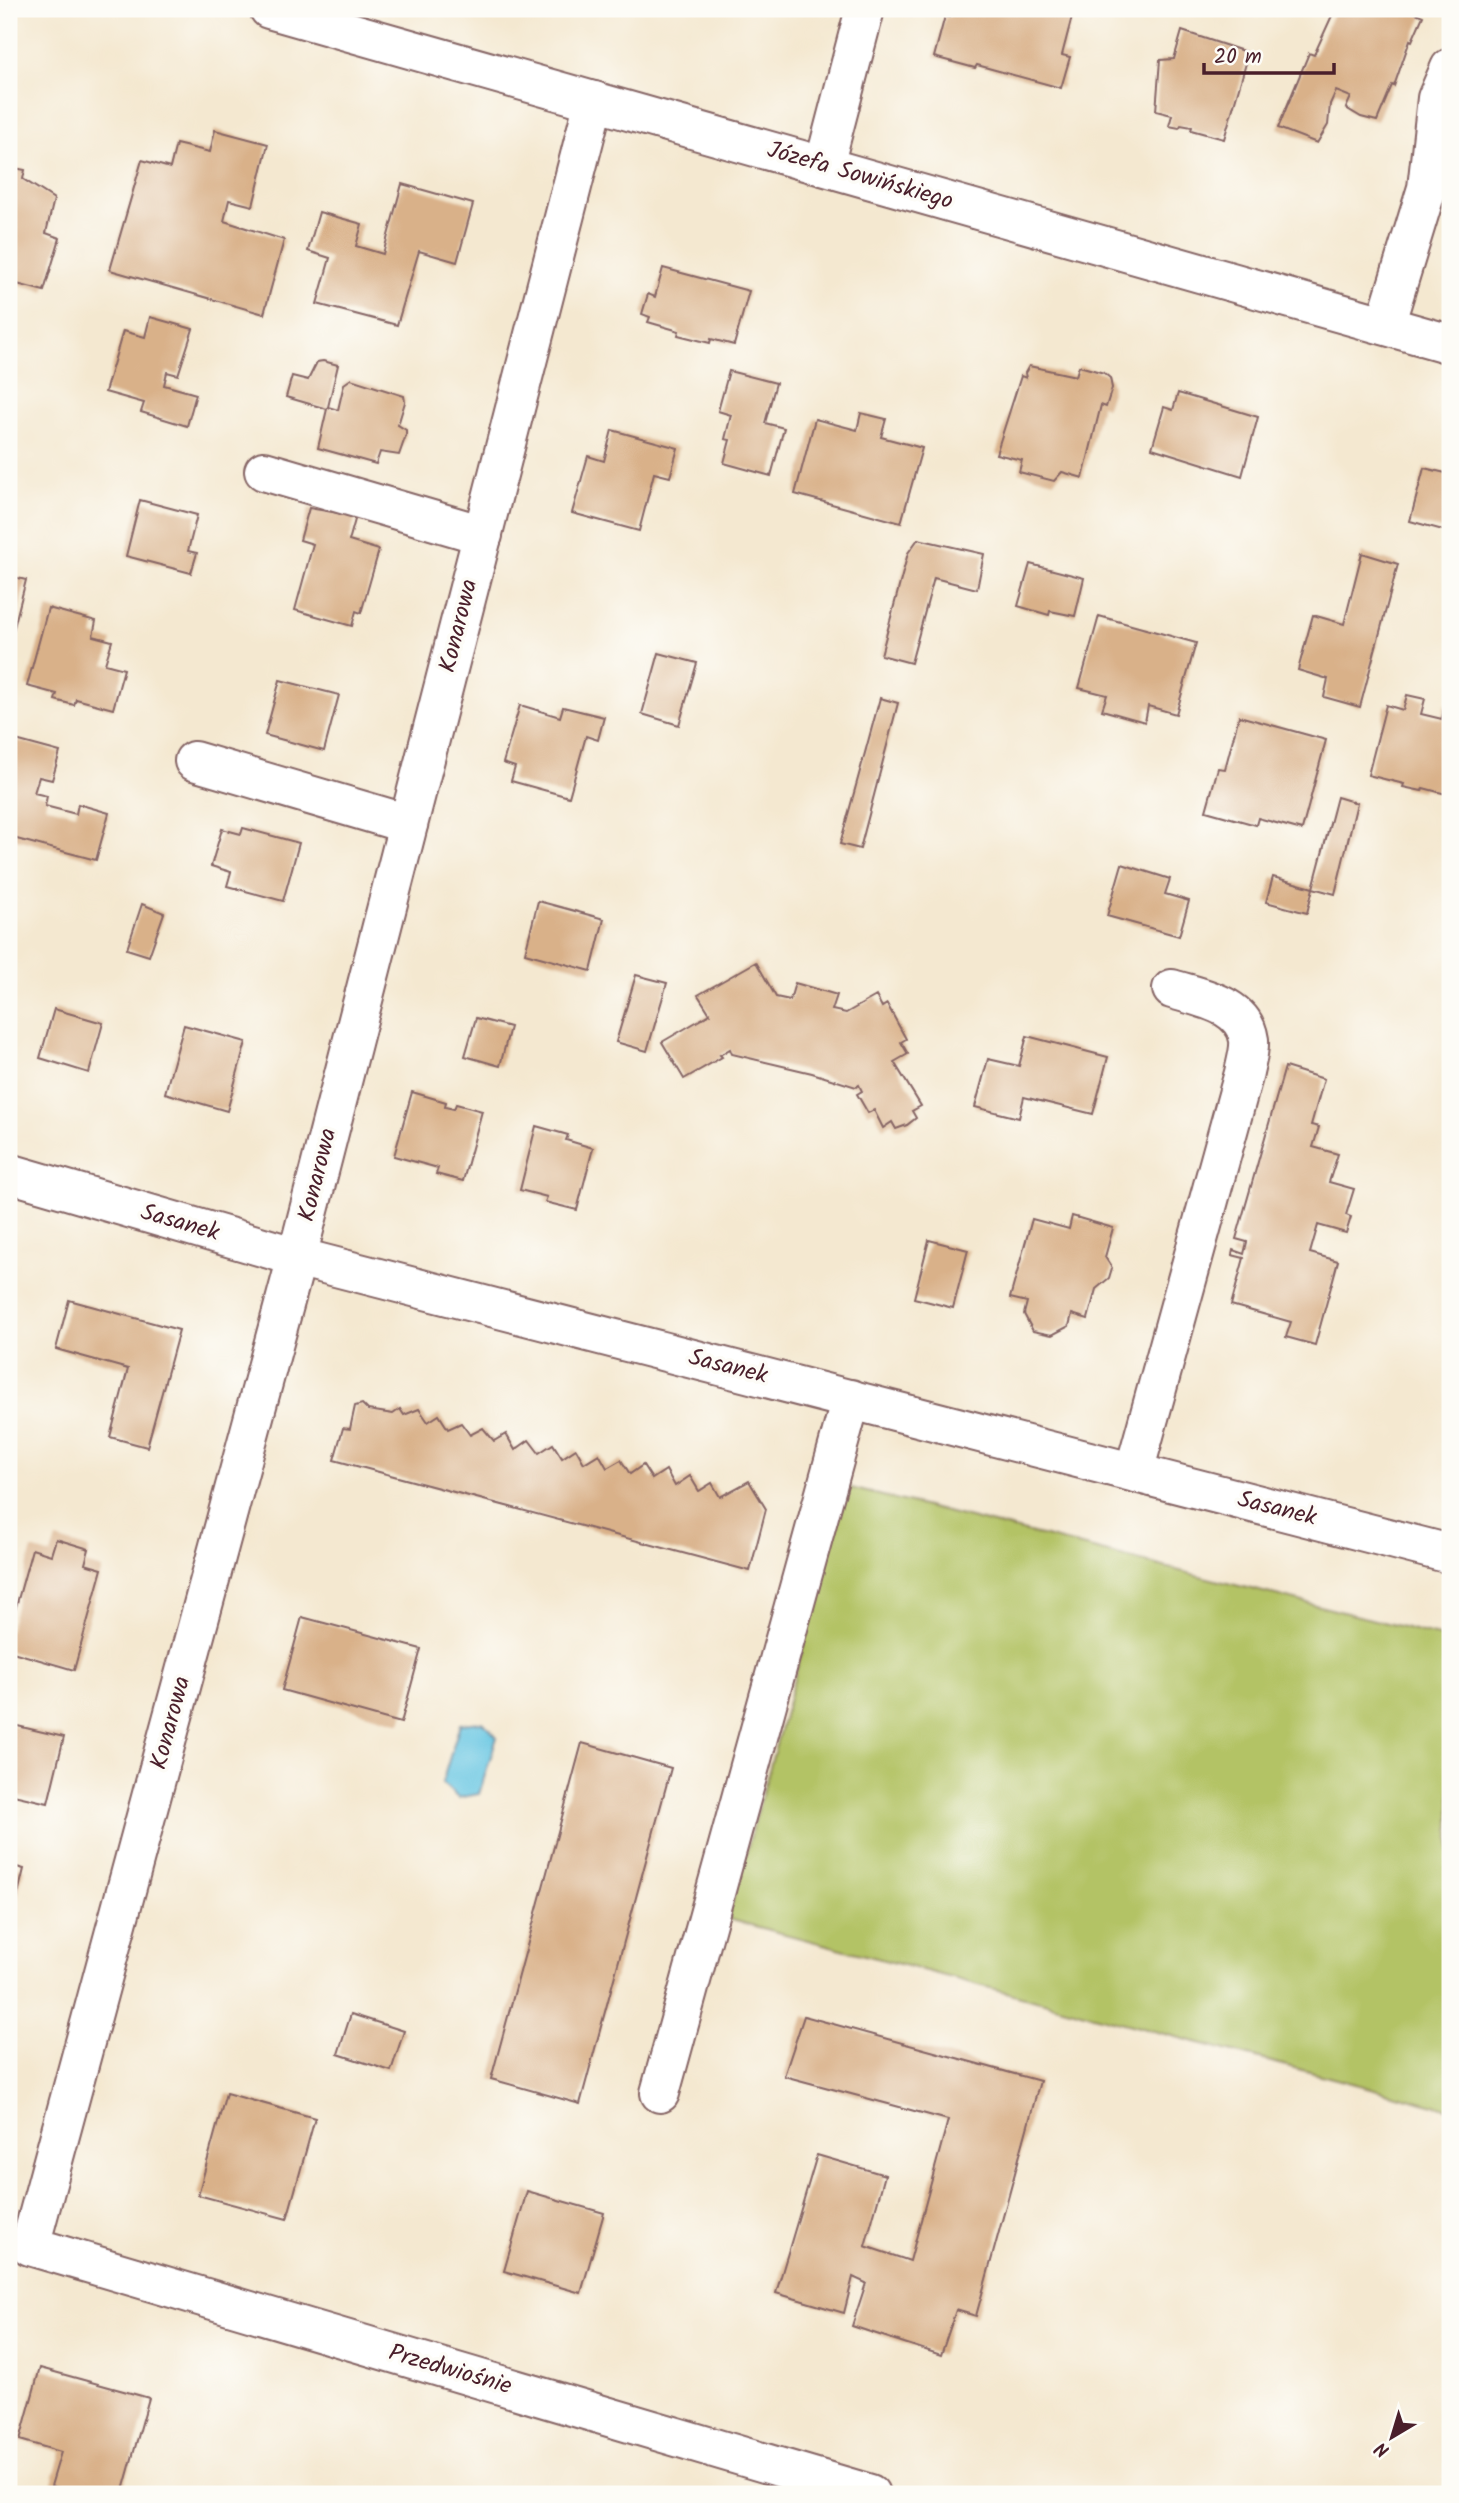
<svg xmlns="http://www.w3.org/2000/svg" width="1459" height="2503" viewBox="0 0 1459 2503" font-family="Kalam,sans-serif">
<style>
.green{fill:#b3c365;stroke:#7e7148;stroke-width:2}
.water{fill:#64c5e2;stroke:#577286;stroke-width:2}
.building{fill:#d9b189}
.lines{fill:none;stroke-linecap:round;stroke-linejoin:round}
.minor-casing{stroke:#866565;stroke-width:42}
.minor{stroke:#fff;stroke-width:38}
.labels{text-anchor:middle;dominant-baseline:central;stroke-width:7;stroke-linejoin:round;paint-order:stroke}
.street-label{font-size:24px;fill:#4a1f2b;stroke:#fdfcf7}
</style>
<rect width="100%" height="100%" fill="#fdfcf7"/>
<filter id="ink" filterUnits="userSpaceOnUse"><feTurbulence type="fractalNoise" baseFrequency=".0143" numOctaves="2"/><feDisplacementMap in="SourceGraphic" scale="14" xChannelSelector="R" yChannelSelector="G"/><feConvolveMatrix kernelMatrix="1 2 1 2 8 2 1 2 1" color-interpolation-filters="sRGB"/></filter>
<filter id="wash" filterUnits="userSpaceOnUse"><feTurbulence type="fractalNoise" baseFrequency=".00686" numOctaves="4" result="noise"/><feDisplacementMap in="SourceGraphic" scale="28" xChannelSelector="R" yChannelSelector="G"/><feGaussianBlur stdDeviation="1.57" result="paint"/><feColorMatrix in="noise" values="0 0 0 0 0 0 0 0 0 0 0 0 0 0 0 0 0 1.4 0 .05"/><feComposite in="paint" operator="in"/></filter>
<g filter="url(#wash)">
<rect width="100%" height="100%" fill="#f4e8d0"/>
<polygon class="green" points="847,1487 1450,1639 1450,2109 728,1919"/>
<polygon class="water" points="483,1722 497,1737 479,1794 458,1798 442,1783 460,1724"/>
<g id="blocks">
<g class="building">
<polygon points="951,9 1074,9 1062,55 1070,57 1061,88 977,65 975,68 934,57 945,16 949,17"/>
<polygon points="1335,9 1406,9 1423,16 1412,41 1410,40 1394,86 1392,85 1377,121 1361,117 1346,108 1351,97 1336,91 1330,104 1328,125 1317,143 1278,128 1309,53 1314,55"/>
<polygon points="1182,31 1249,53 1224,139 1191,130 1192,127 1181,125 1179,128 1169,126 1172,115 1156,111 1160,60 1174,59"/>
<polygon points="215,130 268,144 253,206 229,200 224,221 284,240 264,314 110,270 142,160 170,168 176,144 210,152"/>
<polygon points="9,167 25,170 23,179 54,199 46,233 60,238 44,291 9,282"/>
<polygon points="402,184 473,204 457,262 419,251 397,325 317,304 330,258 308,251 319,212 362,224 356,246 383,254"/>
<polygon points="663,268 749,291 734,345 711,339 710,343 678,335 679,331 648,322 650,317 642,314 648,294 655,297"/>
<polygon points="150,317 193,329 178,375 167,372 164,385 196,394 187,426 141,412 144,403 105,392 123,331 145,337"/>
<polygon points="323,361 338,365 328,407 338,410 344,384 351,379 404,396 405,402 398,425 406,430 406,435 399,455 380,452 376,464 318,448 327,409 286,397 292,376 308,380 317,362"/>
<polygon points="1029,366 1076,376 1079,366 1104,373 1110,378 1112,388 1106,407 1101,405 1083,478 1062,472 1054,481 1019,472 1022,460 996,454 1021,376 1026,378 1025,373"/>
<polygon points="729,371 776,383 765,423 784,428 771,476 724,463 730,440 725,439 731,415 718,411"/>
<polygon points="1178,393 1258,417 1242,476 1152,448 1164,407 1173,410"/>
<polygon points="861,413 886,419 881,437 922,448 901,523 795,494 815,419 857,430"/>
<polygon points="612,430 678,448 670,477 654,473 639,531 572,513 588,456 604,461"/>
<polygon points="1424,468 1450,474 1450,532 1410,521"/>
<polygon points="140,500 197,515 188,551 197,553 191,573 126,556"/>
<polygon points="309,508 356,516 349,541 379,550 361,613 356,611 352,626 295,610 313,544 300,540"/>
<polygon points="918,539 984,554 977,589 934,578 911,663 881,655 908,553"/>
<polygon points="1362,553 1398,564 1360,707 1324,697 1328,679 1298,670 1313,615 1344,624"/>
<polygon points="1030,564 1084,578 1075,616 1050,611 1049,615 1018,606"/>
<polygon points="9,576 26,580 10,643 9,643"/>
<polygon points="48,608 96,621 93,636 112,641 105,664 124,669 113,709 76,699 74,705 55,700 57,694 27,686"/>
<polygon points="1099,616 1196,643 1176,714 1148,706 1145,722 1102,710 1107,695 1079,688"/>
<polygon points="659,653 697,663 679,725 642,714"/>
<polygon points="280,680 339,695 324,751 265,735"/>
<polygon points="1407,695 1425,699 1421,714 1442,719 1445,704 1450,706 1450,795 1423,788 1422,791 1403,787 1404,784 1368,775 1386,705 1403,710"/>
<polygon points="880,698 898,703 860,849 840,844"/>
<polygon points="520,705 560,717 563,707 604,717 598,740 586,736 569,797 511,781 515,767 503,763"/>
<polygon points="1239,716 1326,740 1302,830 1258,818 1256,825 1206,811 1218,768 1225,769"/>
<polygon points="12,739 60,752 52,780 39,777 34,793 47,796 45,806 76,814 78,804 109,813 96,860 9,837 9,751"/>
<polygon points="1337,797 1357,803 1335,894 1313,888"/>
<polygon points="243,828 299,843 283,901 227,886 231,872 211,866 222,829 241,834"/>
<polygon points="1122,864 1170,879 1165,894 1189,901 1179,936 1107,916"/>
<polygon points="1273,877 1313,888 1307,913 1266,902"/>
<polygon points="538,901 604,919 591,971 525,953"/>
<polygon points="142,904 164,913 149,956 127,949"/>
<polygon points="756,962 776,997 790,1000 795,983 837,995 832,1010 846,1013 876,996 882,1007 887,1004 906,1039 901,1042 908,1054 894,1062 921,1106 912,1111 916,1118 907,1125 896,1129 892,1122 883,1128 874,1110 868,1113 857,1094 862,1091 859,1085 856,1087 812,1073 732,1054 730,1049 720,1055 722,1057 684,1079 662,1042 710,1014 698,995"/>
<polygon points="636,975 667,983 647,1051 616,1042"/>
<polygon points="54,1009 103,1023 89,1073 40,1058"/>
<polygon points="476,1018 510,1027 500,1066 465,1056"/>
<polygon points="184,1025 246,1042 227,1111 165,1093"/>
<polygon points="1027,1036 1108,1057 1093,1114 1024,1097 1019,1118 975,1107 988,1059 1019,1066"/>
<polygon points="1285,1067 1324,1079 1311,1125 1319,1127 1313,1147 1338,1154 1329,1182 1354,1189 1346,1215 1351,1217 1346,1233 1318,1225 1310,1253 1338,1261 1315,1345 1286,1337 1291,1322 1231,1305 1244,1258 1232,1255 1233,1250 1244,1254 1247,1242 1236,1239"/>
<polygon points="412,1092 446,1102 445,1107 454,1109 456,1104 482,1111 463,1181 436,1174 438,1168 394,1156"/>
<polygon points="536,1126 568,1135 566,1140 593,1148 577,1210 545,1202 547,1197 520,1190"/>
<polygon points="1072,1216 1113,1228 1105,1257 1112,1268 1109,1278 1096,1289 1088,1319 1072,1314 1069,1326 1052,1335 1033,1331 1024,1314 1027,1302 1010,1298 1032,1219 1069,1229"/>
<polygon points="929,1240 968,1250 953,1308 914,1298"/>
<polygon points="69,1300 179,1330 147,1447 110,1437 128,1369 56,1349"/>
<polygon points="362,1404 368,1410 393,1414 400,1409 404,1415 419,1409 428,1422 439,1415 448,1429 461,1423 470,1435 483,1428 494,1441 506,1434 515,1450 529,1440 539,1453 553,1444 562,1458 576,1449 584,1463 599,1454 607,1468 621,1460 630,1474 643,1465 652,1479 666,1470 675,1486 690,1476 699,1491 712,1483 720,1497 749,1481 766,1509 750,1571 334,1460 343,1428 350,1429 355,1406"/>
<polygon points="56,1539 89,1549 85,1564 102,1569 74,1670 9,1651 9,1632 32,1549 51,1555"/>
<polygon points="302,1617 421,1649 401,1723 282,1690"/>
<polygon points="9,1724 64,1737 48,1803 9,1794"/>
<polygon points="582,1743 671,1768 580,2104 491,2079"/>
<polygon points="9,1865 24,1869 13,1914 9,1912"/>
<polygon points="351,2014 404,2031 391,2071 338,2054"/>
<polygon points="804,2016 1040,2081 976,2316 956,2310 941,2355 852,2326 866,2283 853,2277 844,2313 776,2293 817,2155 885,2175 865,2246 910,2261 948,2120 784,2076"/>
<polygon points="226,2093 315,2118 287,2219 198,2195"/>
<polygon points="527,2191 604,2213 581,2293 504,2271"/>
<polygon points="40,2368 149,2398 122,2494 81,2494 51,2486 61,2452 20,2440"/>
</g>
</g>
</g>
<g filter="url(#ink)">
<use href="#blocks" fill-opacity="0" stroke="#866565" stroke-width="2"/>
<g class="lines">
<defs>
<g id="minor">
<polyline points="269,9 1450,344"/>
<polyline points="594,101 297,1257 30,2246 870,2494"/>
<polyline points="824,166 865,9"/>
<polyline points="1385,325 1427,188 1437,98 1450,68"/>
<polyline points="264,471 483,535"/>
<polyline points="194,761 408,824"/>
<polyline points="9,1173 297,1257 1450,1554"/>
<path d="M 1134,1472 L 1244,1073 C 1246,1063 1250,1050 1249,1040 C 1244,1004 1201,998 1172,989"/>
<polyline points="660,2093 851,1399"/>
</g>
</defs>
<use href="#minor" class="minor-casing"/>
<use href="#minor" class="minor"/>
</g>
</g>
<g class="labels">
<g class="street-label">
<text transform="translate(860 176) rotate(16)">Józefa Sowińskiego</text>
<text transform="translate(459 626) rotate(-76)">Konarowa</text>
<text transform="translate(318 1175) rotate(-76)">Konarowa</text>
<text transform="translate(180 1223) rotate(16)">Sasanek</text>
<text transform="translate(728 1367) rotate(14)">Sasanek</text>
<text transform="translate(1277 1509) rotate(14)">Sasanek</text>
<text transform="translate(171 1723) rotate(-75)">Konarowa</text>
<text transform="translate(450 2370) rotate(16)">Przedwiośnie</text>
</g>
</g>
<rect width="1459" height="2503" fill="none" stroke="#fdfcf7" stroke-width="35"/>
<g transform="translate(1392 2437) rotate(218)" stroke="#fdfcf7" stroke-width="5" paint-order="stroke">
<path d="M0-5L12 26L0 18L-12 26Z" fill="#4a1f2b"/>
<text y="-10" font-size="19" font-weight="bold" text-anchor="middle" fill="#4a1f2b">N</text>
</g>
<path d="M1204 63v10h130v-10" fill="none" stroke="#4a1f2b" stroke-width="3.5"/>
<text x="1214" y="63" font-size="21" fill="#4a1f2b" stroke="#fdfcf7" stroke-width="5" paint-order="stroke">20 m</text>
</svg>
